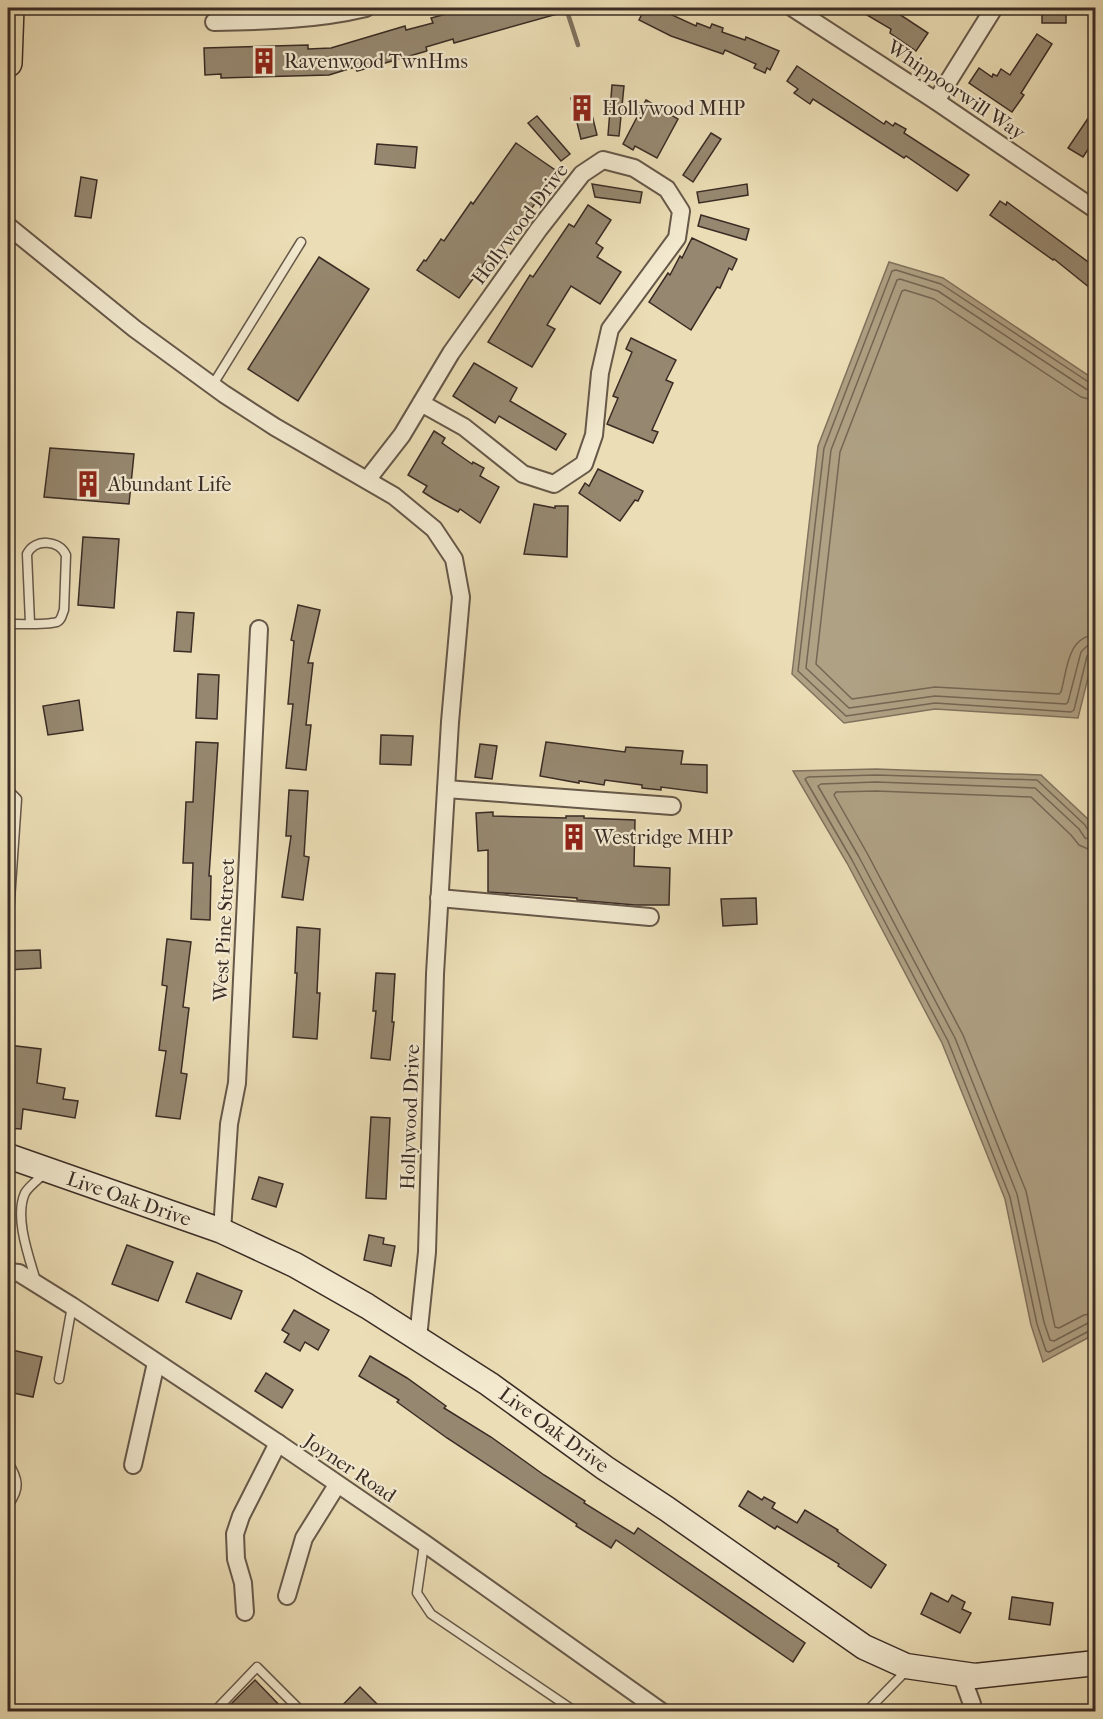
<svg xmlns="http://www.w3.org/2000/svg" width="1103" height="1719" viewBox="0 0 1103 1719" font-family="'IM FELL French Canon',serif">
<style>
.water{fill:#afa184;stroke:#80725e;stroke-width:1.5}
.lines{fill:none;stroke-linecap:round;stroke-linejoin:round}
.shore{stroke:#746654;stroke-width:1.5}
.stream{stroke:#80725e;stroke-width:4.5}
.building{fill:#968870;stroke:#3a2c25;stroke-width:1.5}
.lane-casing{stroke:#665849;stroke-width:11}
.street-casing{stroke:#665849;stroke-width:20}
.secondary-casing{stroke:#3a2c25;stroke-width:27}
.primary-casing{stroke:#3a2c25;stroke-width:30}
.lane{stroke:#f2e9cf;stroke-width:8}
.street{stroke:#f2e9cf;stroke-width:16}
.secondary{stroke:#f2e9cf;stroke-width:24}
.primary{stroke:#ebddb5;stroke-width:27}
.labels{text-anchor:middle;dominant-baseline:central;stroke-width:4.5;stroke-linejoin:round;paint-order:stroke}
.poi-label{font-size:20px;fill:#3a2c25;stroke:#f2e9cf;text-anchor:start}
.street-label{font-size:20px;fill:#3a2c25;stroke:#f2e9cf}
</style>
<rect width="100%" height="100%" fill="#ebddb5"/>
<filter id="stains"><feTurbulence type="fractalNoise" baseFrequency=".00333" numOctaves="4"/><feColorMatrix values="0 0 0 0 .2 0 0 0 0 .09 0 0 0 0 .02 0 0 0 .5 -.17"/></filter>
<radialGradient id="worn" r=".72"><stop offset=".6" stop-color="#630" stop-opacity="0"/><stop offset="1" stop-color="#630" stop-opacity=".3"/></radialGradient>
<g class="water">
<polygon points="889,262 943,278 1095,380 1096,646 1078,718 935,709 844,723 792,674 818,446"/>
<polygon points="876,769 1041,775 1091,822 1095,834 1095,1334 1043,1362 1031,1325 1005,1199 942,1043 847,863 793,771"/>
</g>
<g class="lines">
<g class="shore">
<polyline points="1096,384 1090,383 941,284 896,270 892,271 824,448 798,671 846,716 935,703 1071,712 1074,710 1087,656 1090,653 1096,652"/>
<polyline points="1096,392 1086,389 938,291 900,279 897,280 831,450 806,668 849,708 935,696 1066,704 1068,702 1081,652 1087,646 1096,644"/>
<path d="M 1096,401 L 1081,397 L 934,299 L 905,290 L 902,291 L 840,452 L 816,664 L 852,699 L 935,687 L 1059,694 L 1061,692 C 1067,671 1067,636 1096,635"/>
<polyline points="1096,833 1089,832 1085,825 1037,780 876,775 808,777 805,779 852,860 948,1041 1010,1197 1037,1324 1046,1351 1049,1352 1091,1330 1096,1330"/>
<polyline points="1096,841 1085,838 1079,829 1035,788 876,782 821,784 818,786 859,857 955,1038 1017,1194 1044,1322 1050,1340 1054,1341 1088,1323 1096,1322"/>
<polyline points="1096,850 1088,849 1079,845 1071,835 1031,797 876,791 836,792 834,795 867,853 963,1035 1026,1191 1055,1327 1059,1328 1084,1315 1096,1313"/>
</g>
<polyline class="stream" points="566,8 578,45"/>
</g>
<g class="building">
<polygon points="469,8 567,8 568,11 454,43 453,39 426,47 427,51 357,71 355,67 329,75 221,78 221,74 205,75 204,48 308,45 308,49 331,48 405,26 406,30 433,23 431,18"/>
<polygon points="645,8 657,8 696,26 697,23 710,28 712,24 723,28 722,32 745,40 746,37 779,51 770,70 767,68 765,73 754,68 756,64 725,50 723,54 671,36 639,20"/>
<polygon points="855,8 890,8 928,33 916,51 890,33 891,29"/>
<rect x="1042" y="8" width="24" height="15"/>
<polygon points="1037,34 1052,44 1021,93 1024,95 1012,112 969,83 979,68 992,77 993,74 997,76 1001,69 1010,75"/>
<polygon points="797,66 884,124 886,121 893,126 895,123 906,129 904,133 969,175 957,191 906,156 904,158 813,99 810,104 794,93 798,89 787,81"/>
<polygon points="612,85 624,86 619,136 608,135"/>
<polygon points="587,95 597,135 581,139 571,98"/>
<polygon points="646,100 678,119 657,158 635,146 633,150 623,144"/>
<polygon points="1095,108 1095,139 1083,157 1068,148"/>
<polygon points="537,116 570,154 561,161 528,123"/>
<polygon points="711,133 721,139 693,182 683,175"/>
<polygon points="516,143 558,172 523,220 521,218 492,259 489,257 459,298 417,270 424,260 426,261 441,239 444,241 471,202 473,204"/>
<polygon points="377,144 417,147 415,168 375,164"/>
<polygon points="81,177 97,180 91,218 75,216"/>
<polygon points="592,184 642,192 640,203 595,197"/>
<polygon points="747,184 748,195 699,203 697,192"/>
<polygon points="1000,201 1006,205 1007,202 1095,267 1095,292 1054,259 1053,260 990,215"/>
<polygon points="588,205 611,220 596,243 603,248 597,257 621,272 600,304 571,286 547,325 555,329 532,367 488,342 530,275 533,277 569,224 574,227"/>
<polygon points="701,215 749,229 746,240 698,226"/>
<polygon points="692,238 737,259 732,270 729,268 720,288 717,287 691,330 649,302 668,273 670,275 680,256 682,258"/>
<polygon points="319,257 369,289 298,401 248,369"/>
<polygon points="631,338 676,360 666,380 673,383 652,430 658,432 653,443 607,424 618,398 613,396 632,352 626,349"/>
<polygon points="474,363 517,388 510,401 566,434 556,450 499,416 495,423 453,396"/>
<polygon points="434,431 445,438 442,443 472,464 473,462 484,468 480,476 499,487 480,523 460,509 458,512 434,499 423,492 427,486 408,475"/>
<polygon points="50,448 134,454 129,504 44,497"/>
<polygon points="598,469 643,491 638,501 635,500 620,521 579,493 585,483 589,486"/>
<polygon points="534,504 555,508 555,506 568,506 567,557 524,554"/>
<polygon points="83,537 119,539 114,608 78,605"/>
<polygon points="298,605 320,610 308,663 313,663 306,725 311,725 306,770 286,768 293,704 288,704 294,641 291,640"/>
<polygon points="177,612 194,613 191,652 174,651"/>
<polygon points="198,674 219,675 217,719 196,718"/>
<polygon points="79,700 83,730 48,735 43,706"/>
<polygon points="381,735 413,736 411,765 380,764"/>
<polygon points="196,742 218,743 209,876 211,876 210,920 191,919 193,863 183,863 186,802 193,802"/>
<polygon points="546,742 625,752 626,747 683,751 681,764 707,765 707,793 661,787 661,790 642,788 642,785 605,780 604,785 579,781 579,783 540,776"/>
<polygon points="480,744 497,746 492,779 475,777"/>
<polygon points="289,790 308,791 304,856 309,857 303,900 282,897 291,836 286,836"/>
<polygon points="493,812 493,816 566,818 566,816 584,816 584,818 635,820 634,866 670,868 669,905 635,905 577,900 577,898 488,892 488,850 478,851 476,813"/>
<polygon points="756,898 757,924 723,926 721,899"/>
<polygon points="297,927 320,929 317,993 320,993 317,1039 293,1037 297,973 295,973"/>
<polygon points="167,939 191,942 183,1007 189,1008 181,1073 187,1074 180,1119 156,1116 166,1051 159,1050 167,986 162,985"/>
<polygon points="40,950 41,968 8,970 8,951"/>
<polygon points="376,973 395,974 392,1022 394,1022 390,1060 371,1058 376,1011 373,1011"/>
<polygon points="8,1045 41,1049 37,1083 65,1088 63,1099 78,1101 75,1118 23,1109 21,1129 8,1128"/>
<polygon points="371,1117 390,1118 386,1199 366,1198"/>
<polygon points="259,1177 283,1184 276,1207 252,1199"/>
<polygon points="369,1235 384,1238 383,1244 395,1246 391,1266 364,1260"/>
<polygon points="127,1245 173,1262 158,1301 112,1284"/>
<polygon points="197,1273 242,1291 231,1319 186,1302"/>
<polygon points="294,1310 329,1330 318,1350 305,1342 300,1351 284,1342 289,1334 282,1330"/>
<polygon points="8,1349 42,1357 33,1397 8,1392"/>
<polygon points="370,1356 407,1378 446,1406 444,1408 491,1437 544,1475 585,1501 584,1503 634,1534 638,1528 805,1643 793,1662 616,1540 611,1548 576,1526 577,1524 447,1438 397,1402 399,1400 359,1376"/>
<polygon points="266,1373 293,1390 282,1408 255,1391"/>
<polygon points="748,1491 762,1500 764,1497 775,1503 772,1508 797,1523 805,1510 838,1530 837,1531 886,1565 871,1588 838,1566 839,1564 777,1526 775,1529 739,1506"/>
<polygon points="931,1593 948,1602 952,1595 965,1602 962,1609 971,1613 960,1633 921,1614"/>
<polygon points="1012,1597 1053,1603 1050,1625 1009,1619"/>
<polygon points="255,1680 286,1712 223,1712"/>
<polygon points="360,1687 385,1712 336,1712"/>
</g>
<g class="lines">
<defs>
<g id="lane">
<polyline points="212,386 301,242"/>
<path d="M 8,624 C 19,624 47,625 57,622 C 62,620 62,614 64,610 L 66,555 C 59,540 35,538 27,554 L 30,623"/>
<polyline points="8,790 17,799 8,929"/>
<path d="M 36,1281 C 29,1257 14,1217 25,1193 C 29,1186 39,1179 45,1173"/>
<polyline points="59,1379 72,1306"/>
<path d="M 8,1462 C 18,1479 21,1488 8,1505"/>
<polyline points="424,1544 417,1593 431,1614 576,1712"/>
<polyline points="214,1712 257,1667 302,1712"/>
<polyline points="866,1712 908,1669"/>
</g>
<g id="street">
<polyline points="793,8 936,101 1096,210"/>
<path d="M 214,22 C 265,21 316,20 366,8"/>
<polyline points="936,101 994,8"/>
<polyline points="8,226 135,329 224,394 275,427 394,496 434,529 454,559 461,597 450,722 435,974 427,1252 418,1338"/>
<polyline points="367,480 402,435 451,353 539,229 582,174 603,160 634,168 667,189 681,211 677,238 610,329 600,373 594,435 584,464 554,484 523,474 464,427 421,403"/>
<polyline points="446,789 672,806"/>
<polyline points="439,898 650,917"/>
<polyline points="222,1231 229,1124 237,1083 259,629"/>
<polyline points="8,1272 19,1273 72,1306 278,1443 424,1543 662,1712"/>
<polyline points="133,1465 156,1363"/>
<polyline points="287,1596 304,1538 337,1485"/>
<polyline points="245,1612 243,1583 236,1559 235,1534 241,1516 278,1443"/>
<polyline points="961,1674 972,1704 972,1712"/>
</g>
<polyline id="secondary" points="8,1156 222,1231 295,1265 367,1306 489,1384 605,1468 667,1509 864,1647 906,1666 975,1676 1096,1663"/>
<polyline id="primary" points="8,63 10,8"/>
</defs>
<use href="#lane" class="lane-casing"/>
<use href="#street" class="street-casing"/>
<use href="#secondary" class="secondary-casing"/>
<use href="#primary" class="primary-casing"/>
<use href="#lane" class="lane"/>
<use href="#street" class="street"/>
<use href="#secondary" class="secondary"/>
<use href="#primary" class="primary"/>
</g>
<defs>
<symbol id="building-bare" viewBox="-9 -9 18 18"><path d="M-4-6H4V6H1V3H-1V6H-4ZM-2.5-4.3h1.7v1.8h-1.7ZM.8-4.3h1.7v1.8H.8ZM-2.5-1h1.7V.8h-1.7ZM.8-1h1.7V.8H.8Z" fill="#8f2418" stroke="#f2e9cf" stroke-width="2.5" paint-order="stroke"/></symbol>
</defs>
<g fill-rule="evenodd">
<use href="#building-bare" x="245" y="42" width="38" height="38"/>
<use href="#building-bare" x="563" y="89" width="38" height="38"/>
<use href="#building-bare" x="69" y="465" width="38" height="38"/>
<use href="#building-bare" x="555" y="818" width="38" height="38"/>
</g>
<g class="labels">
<g class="poi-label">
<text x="284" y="61">Ravenwood TwnHms</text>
<text x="602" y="108">Hollywood MHP</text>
<text x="108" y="484">Abundant Life</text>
<text x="594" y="837">Westridge MHP</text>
</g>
<g class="street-label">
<text transform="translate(956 90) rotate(34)">Whippoorwill Way</text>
<text transform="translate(520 224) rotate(-53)">Hollywood Drive</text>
<text transform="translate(224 930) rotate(-87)">West Pine Street</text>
<text transform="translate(410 1117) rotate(-88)">Hollywood Drive</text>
<text transform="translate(129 1199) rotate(19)">Live Oak Drive</text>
<text transform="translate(554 1430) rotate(36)">Live Oak Drive</text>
<text transform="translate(350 1468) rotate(34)">Joyner Road</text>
</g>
</g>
<rect width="1103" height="1719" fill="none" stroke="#ebddb5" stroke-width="30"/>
<rect x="9" y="9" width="1085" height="1701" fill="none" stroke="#3a2c25" stroke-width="3"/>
<rect x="15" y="15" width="1073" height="1689" fill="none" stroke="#3a2c25" stroke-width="1.5"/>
<rect width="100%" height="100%" filter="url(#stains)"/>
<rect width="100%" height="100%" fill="url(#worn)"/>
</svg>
